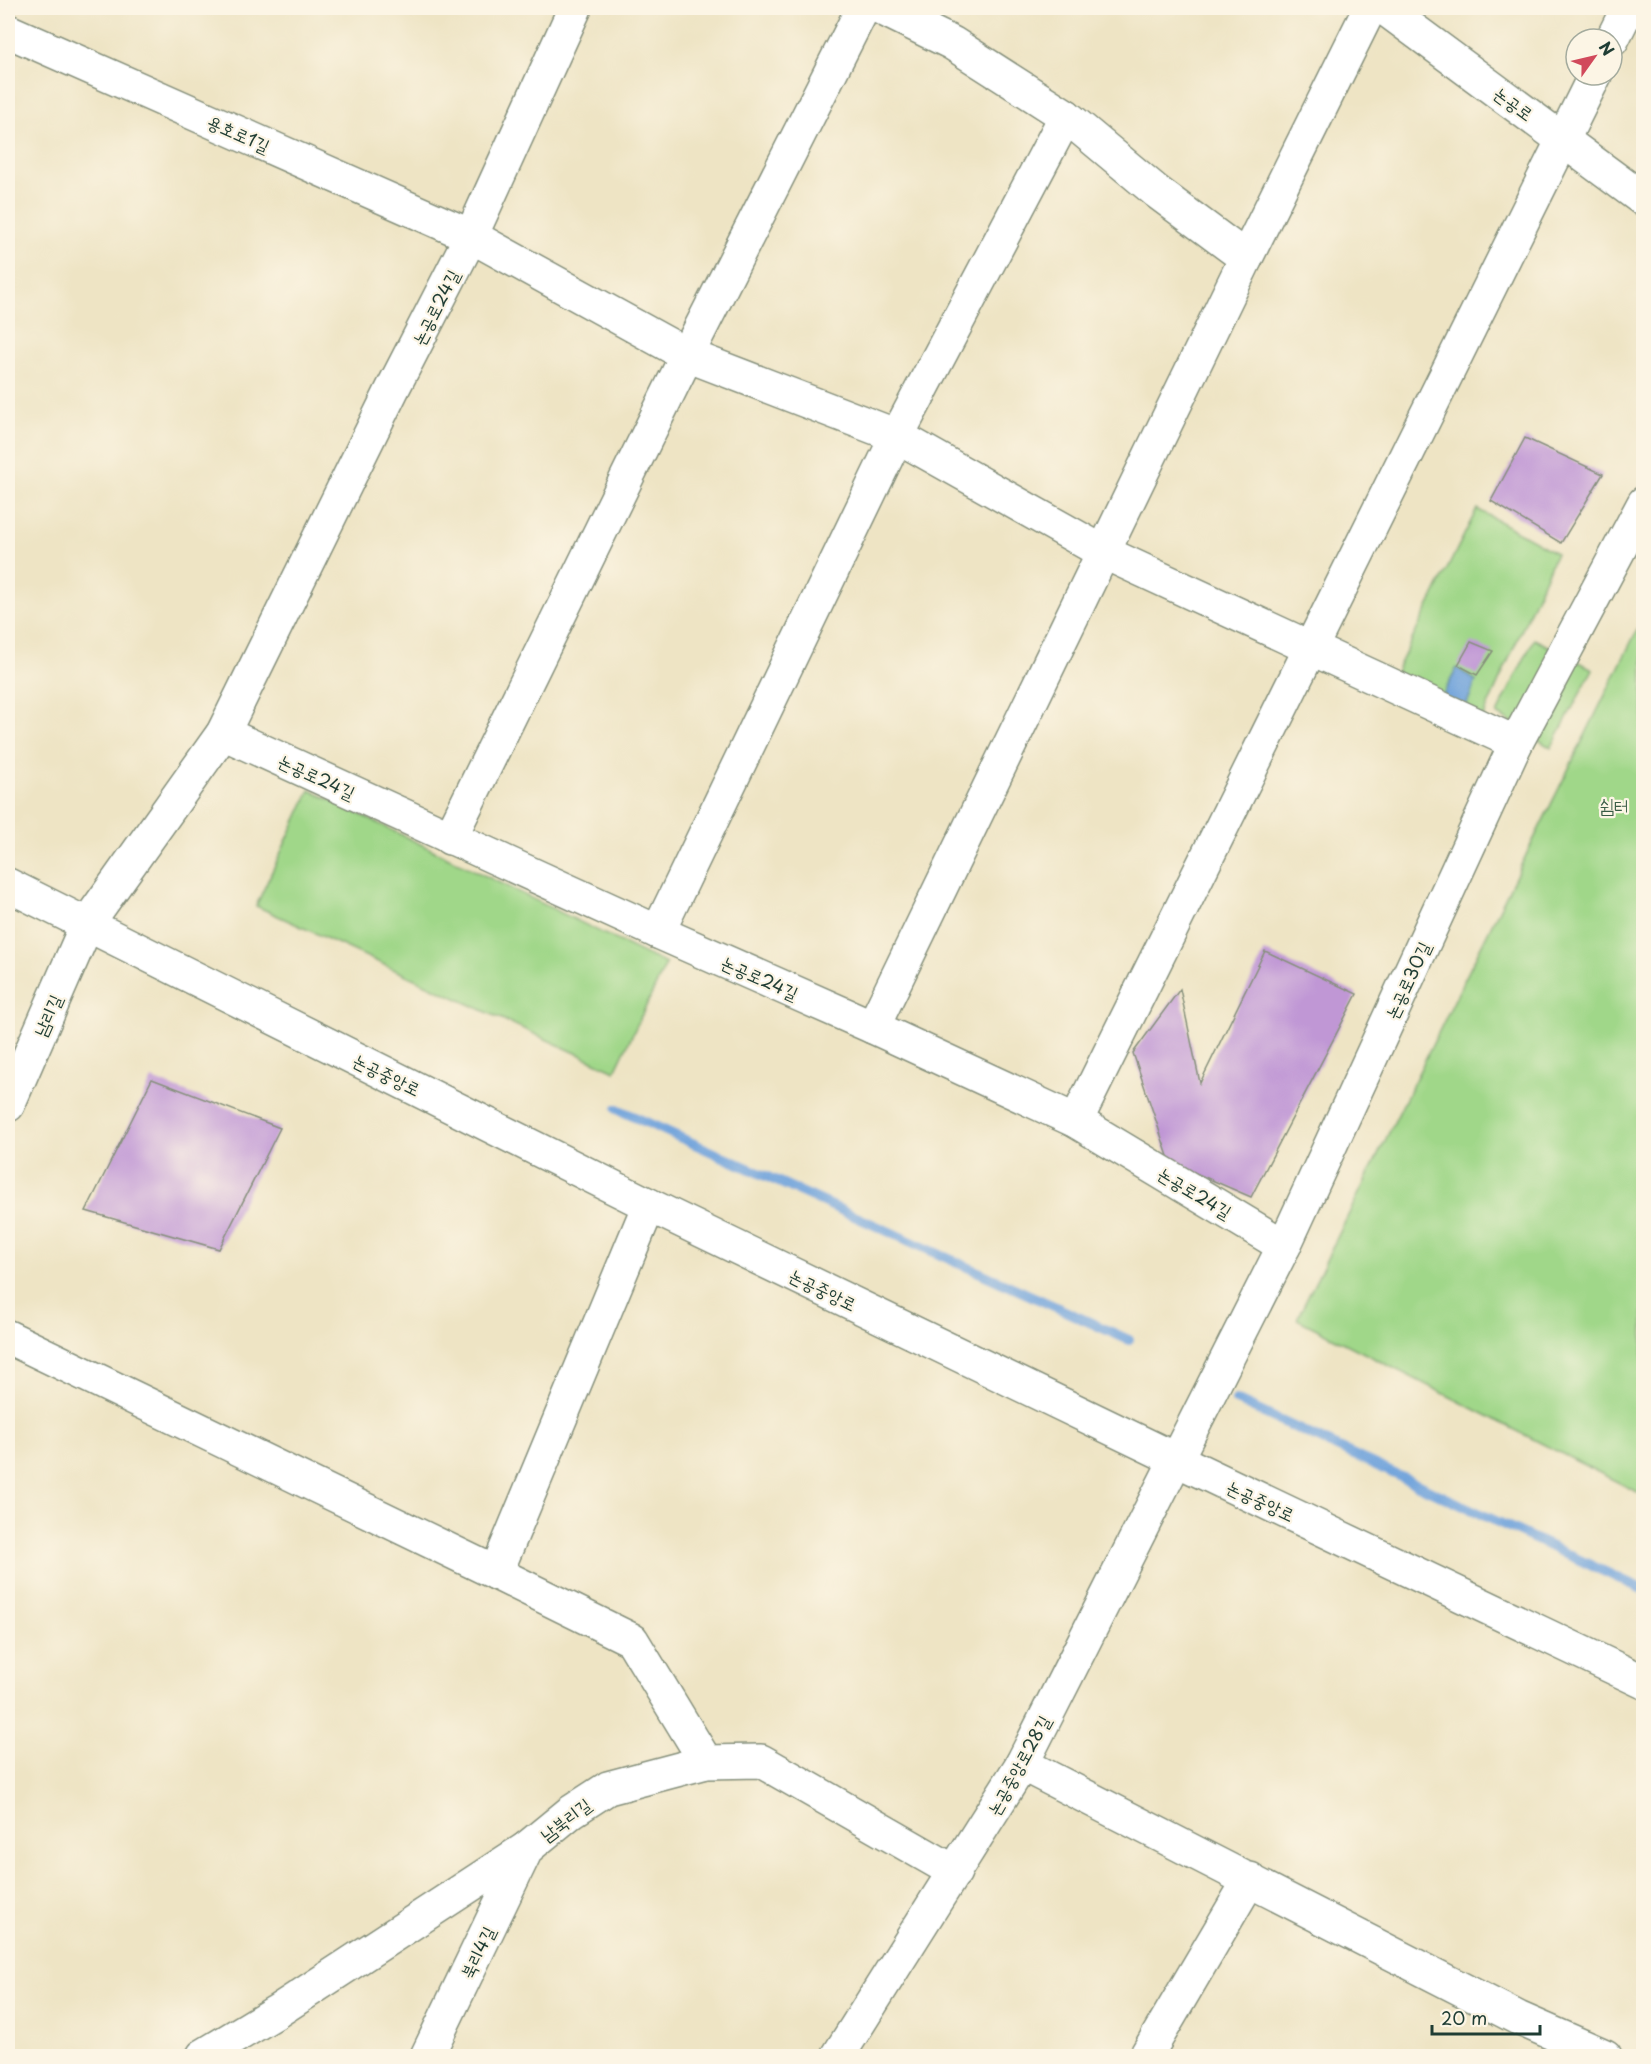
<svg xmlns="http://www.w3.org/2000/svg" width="1651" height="2064" viewBox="0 0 1651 2064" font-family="'Playpen Sans','Poor Story',sans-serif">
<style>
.green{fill:#a0d789;stroke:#608a5e;stroke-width:1.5}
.water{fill:#6fa3db;stroke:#477088;stroke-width:1.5}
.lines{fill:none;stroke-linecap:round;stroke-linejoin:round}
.stream{stroke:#6fa3db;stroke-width:10}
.building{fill:#c097d5}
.minor-casing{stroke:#86907c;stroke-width:36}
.major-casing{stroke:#86907c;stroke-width:36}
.minor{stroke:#fff;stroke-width:33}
.major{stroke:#fff;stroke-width:33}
.labels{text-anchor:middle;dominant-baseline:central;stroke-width:4.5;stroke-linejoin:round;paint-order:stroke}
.street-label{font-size:18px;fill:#1f3d34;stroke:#fcf5e5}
.park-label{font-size:18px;fill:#395c45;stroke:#fcf5e5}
</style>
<rect width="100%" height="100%" fill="#fcf5e5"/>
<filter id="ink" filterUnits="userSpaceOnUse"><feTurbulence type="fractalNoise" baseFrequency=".0167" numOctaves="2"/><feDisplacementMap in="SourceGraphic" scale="12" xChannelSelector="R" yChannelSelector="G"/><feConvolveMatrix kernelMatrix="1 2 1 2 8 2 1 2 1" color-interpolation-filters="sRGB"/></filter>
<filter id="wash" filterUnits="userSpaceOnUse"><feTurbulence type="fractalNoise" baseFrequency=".008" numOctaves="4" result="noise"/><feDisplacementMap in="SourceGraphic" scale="24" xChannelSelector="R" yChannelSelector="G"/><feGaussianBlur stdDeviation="1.35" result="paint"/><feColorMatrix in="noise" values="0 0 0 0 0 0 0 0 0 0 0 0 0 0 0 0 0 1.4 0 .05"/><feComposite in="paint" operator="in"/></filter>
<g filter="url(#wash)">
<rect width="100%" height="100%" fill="#eee4c4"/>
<g class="green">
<polygon points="1477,509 1556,553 1475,735 1386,692"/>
<polygon points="1643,618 1643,1495 1297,1319"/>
<polygon points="1534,639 1593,669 1551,748 1497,714"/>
<polygon points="310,790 666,964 615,1071 256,906"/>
</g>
<polygon class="water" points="1457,668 1476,681 1462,716 1438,704"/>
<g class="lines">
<g class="stream">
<polyline points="617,1109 1129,1340"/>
<polyline points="1236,1400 1644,1590"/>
</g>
</g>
<g id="blocks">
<g class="building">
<polygon points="1525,438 1603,474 1561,543 1491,501"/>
<polygon points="1471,642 1493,651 1477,675 1458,665"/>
<polygon points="1265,951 1357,994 1251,1197 1170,1162 1133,1053 1180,989 1200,1083"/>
<polygon points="152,1079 280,1128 219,1249 86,1211"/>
</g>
</g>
</g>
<g filter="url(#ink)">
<use href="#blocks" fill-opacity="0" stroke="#86907c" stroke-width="1.5"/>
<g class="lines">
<defs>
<g id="minor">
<polyline points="8,31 471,236 687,355 897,436 1103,552 1516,743"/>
<polyline points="1612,40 1628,8"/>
<polyline points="1246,258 1370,8"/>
<polyline points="223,733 658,932 873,1027 1076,1121 1284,1246"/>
<polyline points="450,838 687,355 863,8"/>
<polyline points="658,932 897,436 1066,116"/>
<polyline points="873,1027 1246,258 1157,192 1066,116 952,43 881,8"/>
<polyline points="8,1105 87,924 223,733 392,390 471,236 575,8"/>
<polyline points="1076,1121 1595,75"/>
<polyline points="649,1205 496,1573 632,1640 706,1762"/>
<polyline points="8,1337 496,1573"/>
<polyline points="1022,1764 1518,2018 1605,2056"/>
<polyline points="203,2056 276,2012 527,1848 571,1812 608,1788 706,1762 761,1761 955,1872"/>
<polyline points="427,2056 527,1848"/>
<polyline points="838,2056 1022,1764 1284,1246 1516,743 1644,503"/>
<polyline points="1146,2056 1250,1879"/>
</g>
<g id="major">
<polyline points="1384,8 1644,200"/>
<polyline points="8,885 649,1205 1175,1459 1644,1682"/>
</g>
</defs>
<use href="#minor" class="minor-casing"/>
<use href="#major" class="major-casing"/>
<use href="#minor" class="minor"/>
<use href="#major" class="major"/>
</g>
</g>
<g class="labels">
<g class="street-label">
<text transform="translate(1514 103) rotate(36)">논공로</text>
<text transform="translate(239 133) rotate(24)">용호로1길</text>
<text transform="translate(435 307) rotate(-63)">논공로24길</text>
<text transform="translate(317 776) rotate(25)">논공로24길</text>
<text transform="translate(760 977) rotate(24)">논공로24길</text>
<text transform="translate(1407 980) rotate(-65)">논공로30길</text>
<text transform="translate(47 1015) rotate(-66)">남리길</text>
<text transform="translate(387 1074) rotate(26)">논공중앙로</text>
<text transform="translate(1195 1192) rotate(31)">논공로24길</text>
<text transform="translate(823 1289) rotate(26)">논공중앙로</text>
<text transform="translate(1261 1500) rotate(25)">논공중앙로</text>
<text transform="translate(1018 1765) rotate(-61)">논공중앙로28길</text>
<text transform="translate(565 1819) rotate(-37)">남북리길</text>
<text transform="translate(477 1952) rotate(-64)">북리4길</text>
</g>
<g class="park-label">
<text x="1614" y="805">쉼터</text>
</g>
</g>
<rect width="1651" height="2064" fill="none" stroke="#fcf5e5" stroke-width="30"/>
<g transform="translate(1594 57) rotate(56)"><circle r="28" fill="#fcf5e5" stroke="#a4ab9e" stroke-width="1.5"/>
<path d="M0-4.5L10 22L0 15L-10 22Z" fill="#d1495b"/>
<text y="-9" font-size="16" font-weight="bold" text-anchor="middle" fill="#1f3d34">N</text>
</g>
<path d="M1432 2025v9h108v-9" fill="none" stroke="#1f3d34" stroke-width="3"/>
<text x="1441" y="2025" font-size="18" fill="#1f3d34" stroke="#fcf5e5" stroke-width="4.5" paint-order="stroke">20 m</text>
</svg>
